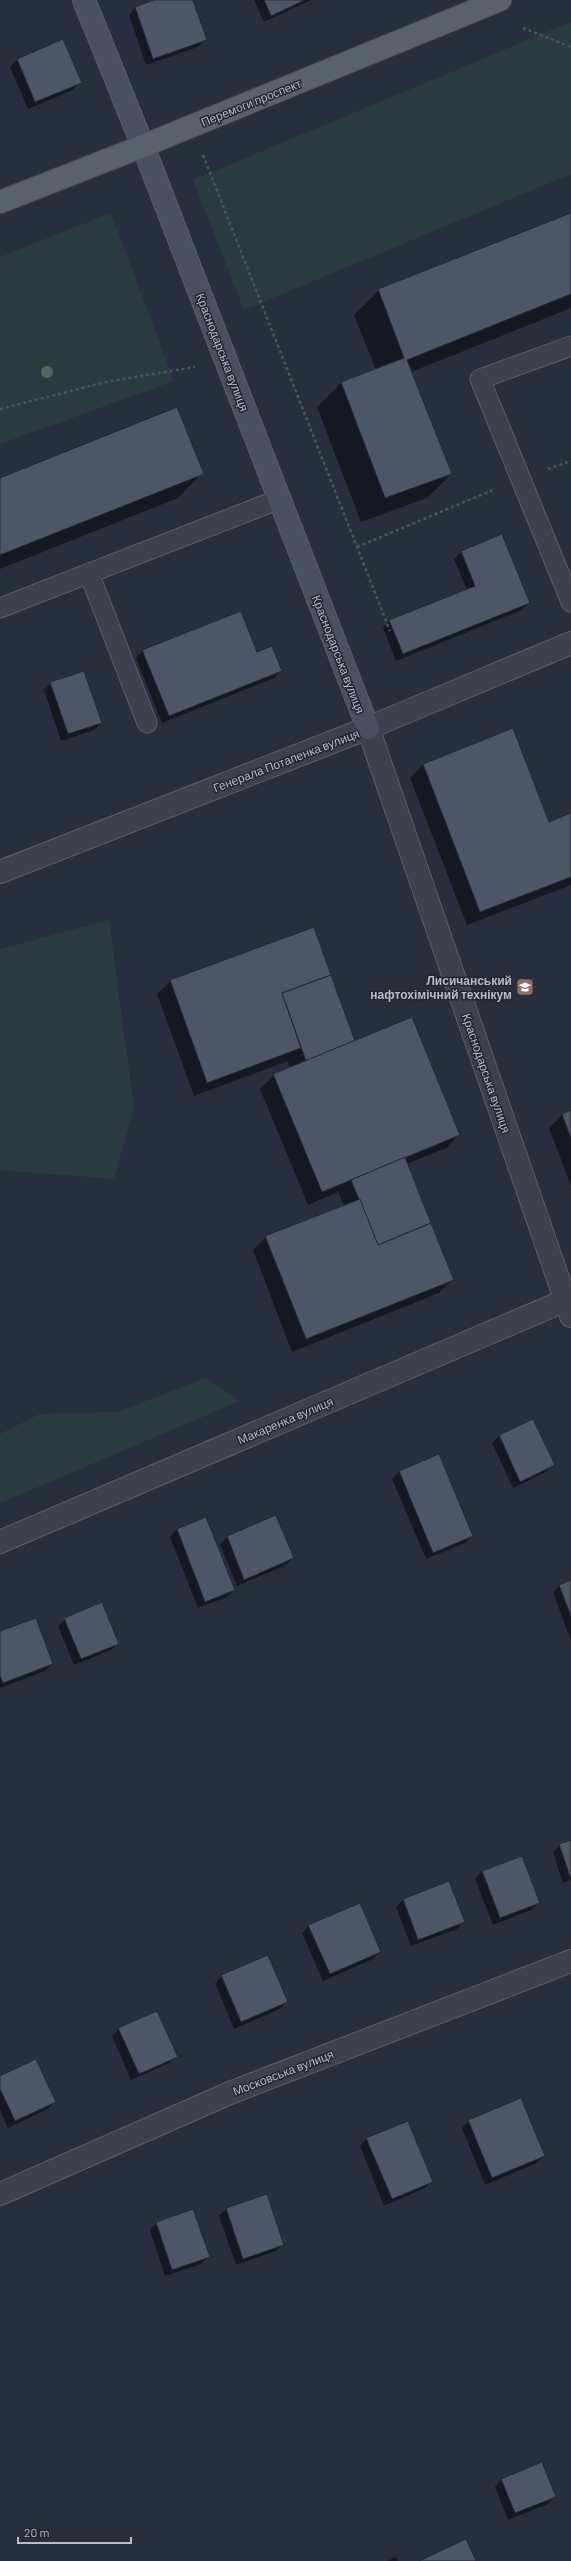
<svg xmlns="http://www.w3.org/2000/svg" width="571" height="2561" viewBox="0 0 571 2561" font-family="Barlow,sans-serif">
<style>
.green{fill:#293b3f}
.shadow{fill:#0007}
.building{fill:#4d5667;stroke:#222835}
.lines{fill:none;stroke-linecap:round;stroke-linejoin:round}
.lane-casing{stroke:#595f6c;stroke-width:21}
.street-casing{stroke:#595f6c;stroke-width:24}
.secondary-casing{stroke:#595f6c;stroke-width:24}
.primary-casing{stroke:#444a57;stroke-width:24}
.path{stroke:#47585c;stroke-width:2.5;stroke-dasharray:3 3;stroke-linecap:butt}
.lane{stroke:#3b414e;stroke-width:19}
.street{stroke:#3b414e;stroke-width:22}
.secondary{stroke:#495061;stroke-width:22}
.primary{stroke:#59606e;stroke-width:22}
.tree{fill:#4f6960}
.labels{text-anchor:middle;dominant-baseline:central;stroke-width:3;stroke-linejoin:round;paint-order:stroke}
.street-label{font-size:12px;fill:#b7bdc9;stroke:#202633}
.poi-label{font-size:12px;font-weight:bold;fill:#b7bdc9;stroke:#202633;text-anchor:end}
</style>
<rect width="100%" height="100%" fill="#272f3e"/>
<g class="green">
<polygon points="571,22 571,174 244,310 193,180"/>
<polygon points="111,213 174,381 0,444 0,257"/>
<polygon points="109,920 134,1108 114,1179 0,1170 0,949"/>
<polygon points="206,1378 240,1401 0,1503 0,1434 40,1414 117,1412"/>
</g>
<g class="shadow">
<polygon points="157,0 192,0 205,40 198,47 146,65 129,15 136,7"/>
<polygon points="254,0 311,0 264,22"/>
<polygon points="62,41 80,82 73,90 28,109 10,67 17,60"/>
<polygon points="571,214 571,308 411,372 451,474 427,498 361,522 317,407 341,383 376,370 354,315 379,290"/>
<polygon points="202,473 178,498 0,569 0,479"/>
<polygon points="502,535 529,603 522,610 396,661 383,628 390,621 467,590 454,559 461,552"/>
<polygon points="143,651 281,671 274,678 162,723 136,658"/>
<polygon points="51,683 101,723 94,730 61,741 44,690"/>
<polygon points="512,729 548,823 571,814 571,885 467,925 410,778 423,764"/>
<polygon points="313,929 354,1042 459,1135 446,1148 407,1164 453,1280 439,1293 292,1352 253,1250 266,1237 344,1206 338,1192 308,1205 260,1089 274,1075 290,1068 288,1061 194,1096 157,994 171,981"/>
<polygon points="571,1112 571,1186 549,1128 562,1115"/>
<polygon points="533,1420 553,1465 546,1472 513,1488 492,1443 499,1436"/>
<polygon points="399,1472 472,1536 465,1543 426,1559 392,1479"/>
<polygon points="276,1516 293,1558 286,1565 237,1586 220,1544 227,1537"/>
<polygon points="177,1529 234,1590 227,1597 198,1608 170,1537"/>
<polygon points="571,1581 571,1641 553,1592 560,1585"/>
<polygon points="65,1619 118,1643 111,1650 74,1665 58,1626"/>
<polygon points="0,1632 52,1664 45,1671 0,1688"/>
<polygon points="571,1841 571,1880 563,1883 553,1852 560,1845"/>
<polygon points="482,1871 539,1903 531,1910 493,1925 475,1879"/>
<polygon points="449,1882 464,1921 457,1929 411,1946 396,1907 403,1900"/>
<polygon points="309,1926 380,1952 373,1959 323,1981 302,1933"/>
<polygon points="222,1976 287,2002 280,2009 234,2029 215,1983"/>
<polygon points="119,2029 176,2056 169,2063 131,2080 112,2036"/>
<polygon points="0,2077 55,2101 48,2109 8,2128 0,2110"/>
<polygon points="469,2121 544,2156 537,2163 485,2185 462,2128"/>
<polygon points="367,2139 432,2181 425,2188 384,2206 360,2146"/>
<polygon points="266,2195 283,2244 276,2251 236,2265 219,2216 226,2209"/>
<polygon points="157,2222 208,2257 201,2264 165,2276 150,2230"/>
<polygon points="502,2479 555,2497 548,2504 508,2520 495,2487"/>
<polygon points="396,2557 398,2561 387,2561"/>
</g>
<g class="building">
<polygon points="154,0 193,0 207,40 153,59 135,7"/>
<polygon points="264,0 305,0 271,16"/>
<polygon points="63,39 82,83 35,102 17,59"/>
<polygon points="571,213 571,294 407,360 452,474 385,498 341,382 404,358 378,289"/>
<polygon points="177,407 204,474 0,555 0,478"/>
<polygon points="502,534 530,603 403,654 389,620 475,586 461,551"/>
<polygon points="241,611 257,652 272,646 282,671 169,716 142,650"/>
<polygon points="84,671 102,723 68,734 50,682"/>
<polygon points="513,728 549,822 571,813 571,877 480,912 423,764"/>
<polygon points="314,927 331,975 282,993 301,1048 207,1083 170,980"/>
<polygon points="331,975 355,1041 306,1061 282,993"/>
<polygon points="412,1017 460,1135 322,1192 273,1074"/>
<polygon points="571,1110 571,1139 562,1114"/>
<polygon points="405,1157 431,1223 378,1245 351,1180"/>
<polygon points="360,1199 378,1245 431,1223 454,1280 306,1339 265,1236"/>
<polygon points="533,1419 555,1465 520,1482 499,1435"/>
<polygon points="439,1454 473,1536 433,1553 399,1471"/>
<polygon points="276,1515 294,1558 244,1580 227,1536"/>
<polygon points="206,1517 235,1590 205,1602 177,1529"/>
<polygon points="571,1580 571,1616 559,1585"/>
<polygon points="102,1602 119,1644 81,1659 64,1618"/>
<polygon points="36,1618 53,1664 3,1683 0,1676 0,1631"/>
<polygon points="571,1840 571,1876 570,1877 559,1844"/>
<polygon points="522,1856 540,1903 500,1918 482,1871"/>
<polygon points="449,1881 465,1922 418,1940 403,1899"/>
<polygon points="360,1903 381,1952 330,1974 308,1925"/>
<polygon points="268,1955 288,2002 241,2022 221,1975"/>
<polygon points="157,2011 178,2057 139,2074 118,2028"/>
<polygon points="36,2059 56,2102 15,2121 0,2089 0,2076"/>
<polygon points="521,2098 545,2156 492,2178 468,2120"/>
<polygon points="408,2121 433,2182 392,2199 366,2138"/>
<polygon points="267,2194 284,2245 243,2259 226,2208"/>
<polygon points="193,2209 210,2257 172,2270 156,2222"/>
<polygon points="542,2462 556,2497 515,2513 501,2479"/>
<polygon points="466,2539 476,2561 419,2561"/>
</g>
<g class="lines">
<defs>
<g id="lane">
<polyline points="571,346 480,379 571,602"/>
<polyline points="89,573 147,723"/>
<polyline points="0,608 280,499"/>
</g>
<g id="street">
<polyline points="368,728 571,1316"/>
<polyline points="0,872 368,728 571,643"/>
<polyline points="0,1542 571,1298"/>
<polyline points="0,2194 230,2093 571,1961"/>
</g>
<polyline id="secondary" points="84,0 143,146 368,728"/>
<polyline id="primary" points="0,202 143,146 500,0"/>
</defs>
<use href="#lane" class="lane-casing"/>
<use href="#street" class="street-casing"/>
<use href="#secondary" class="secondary-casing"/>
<use href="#primary" class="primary-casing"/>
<g class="path">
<polyline points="523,28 571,47"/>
<polyline points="203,155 390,631"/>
<polyline points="0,409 106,382 195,367"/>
<polyline points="548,469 571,461"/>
<polyline points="357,547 493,490"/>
</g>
<use href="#lane" class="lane"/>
<use href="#street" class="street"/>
<use href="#secondary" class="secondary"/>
<use href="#primary" class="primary"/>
</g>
<circle class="tree" cx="47" cy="372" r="6"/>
<defs>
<symbol id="university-square" viewBox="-11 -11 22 22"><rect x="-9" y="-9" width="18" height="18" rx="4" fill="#8d6e63" stroke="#202633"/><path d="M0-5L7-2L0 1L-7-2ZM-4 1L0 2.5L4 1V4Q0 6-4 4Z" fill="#fff"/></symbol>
</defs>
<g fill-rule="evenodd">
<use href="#university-square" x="515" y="977" width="20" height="20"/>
</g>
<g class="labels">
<g class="street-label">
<text transform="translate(251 102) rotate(-22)">Перемоги проспект</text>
<text transform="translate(223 352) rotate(69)">Краснодарська вулиця</text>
<text transform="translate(339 654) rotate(69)">Краснодарська вулиця</text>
<text transform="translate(286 760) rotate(-21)">Генерала Потапенка вулиця</text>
<text transform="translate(487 1073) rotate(71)">Краснодарська вулиця</text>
<text transform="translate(285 1420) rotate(-23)">Макаренка вулиця</text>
<text transform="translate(283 2072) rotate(-21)">Московська вулиця</text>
</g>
<g class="poi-label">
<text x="512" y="980">Лисичанський<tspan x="512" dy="14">нафтохімічний технікум</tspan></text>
</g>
</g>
<path d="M18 2537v6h113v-6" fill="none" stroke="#b7bdc9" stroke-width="2"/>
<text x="24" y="2537" font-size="12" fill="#b7bdc9" stroke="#202633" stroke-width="3" paint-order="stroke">20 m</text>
</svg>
